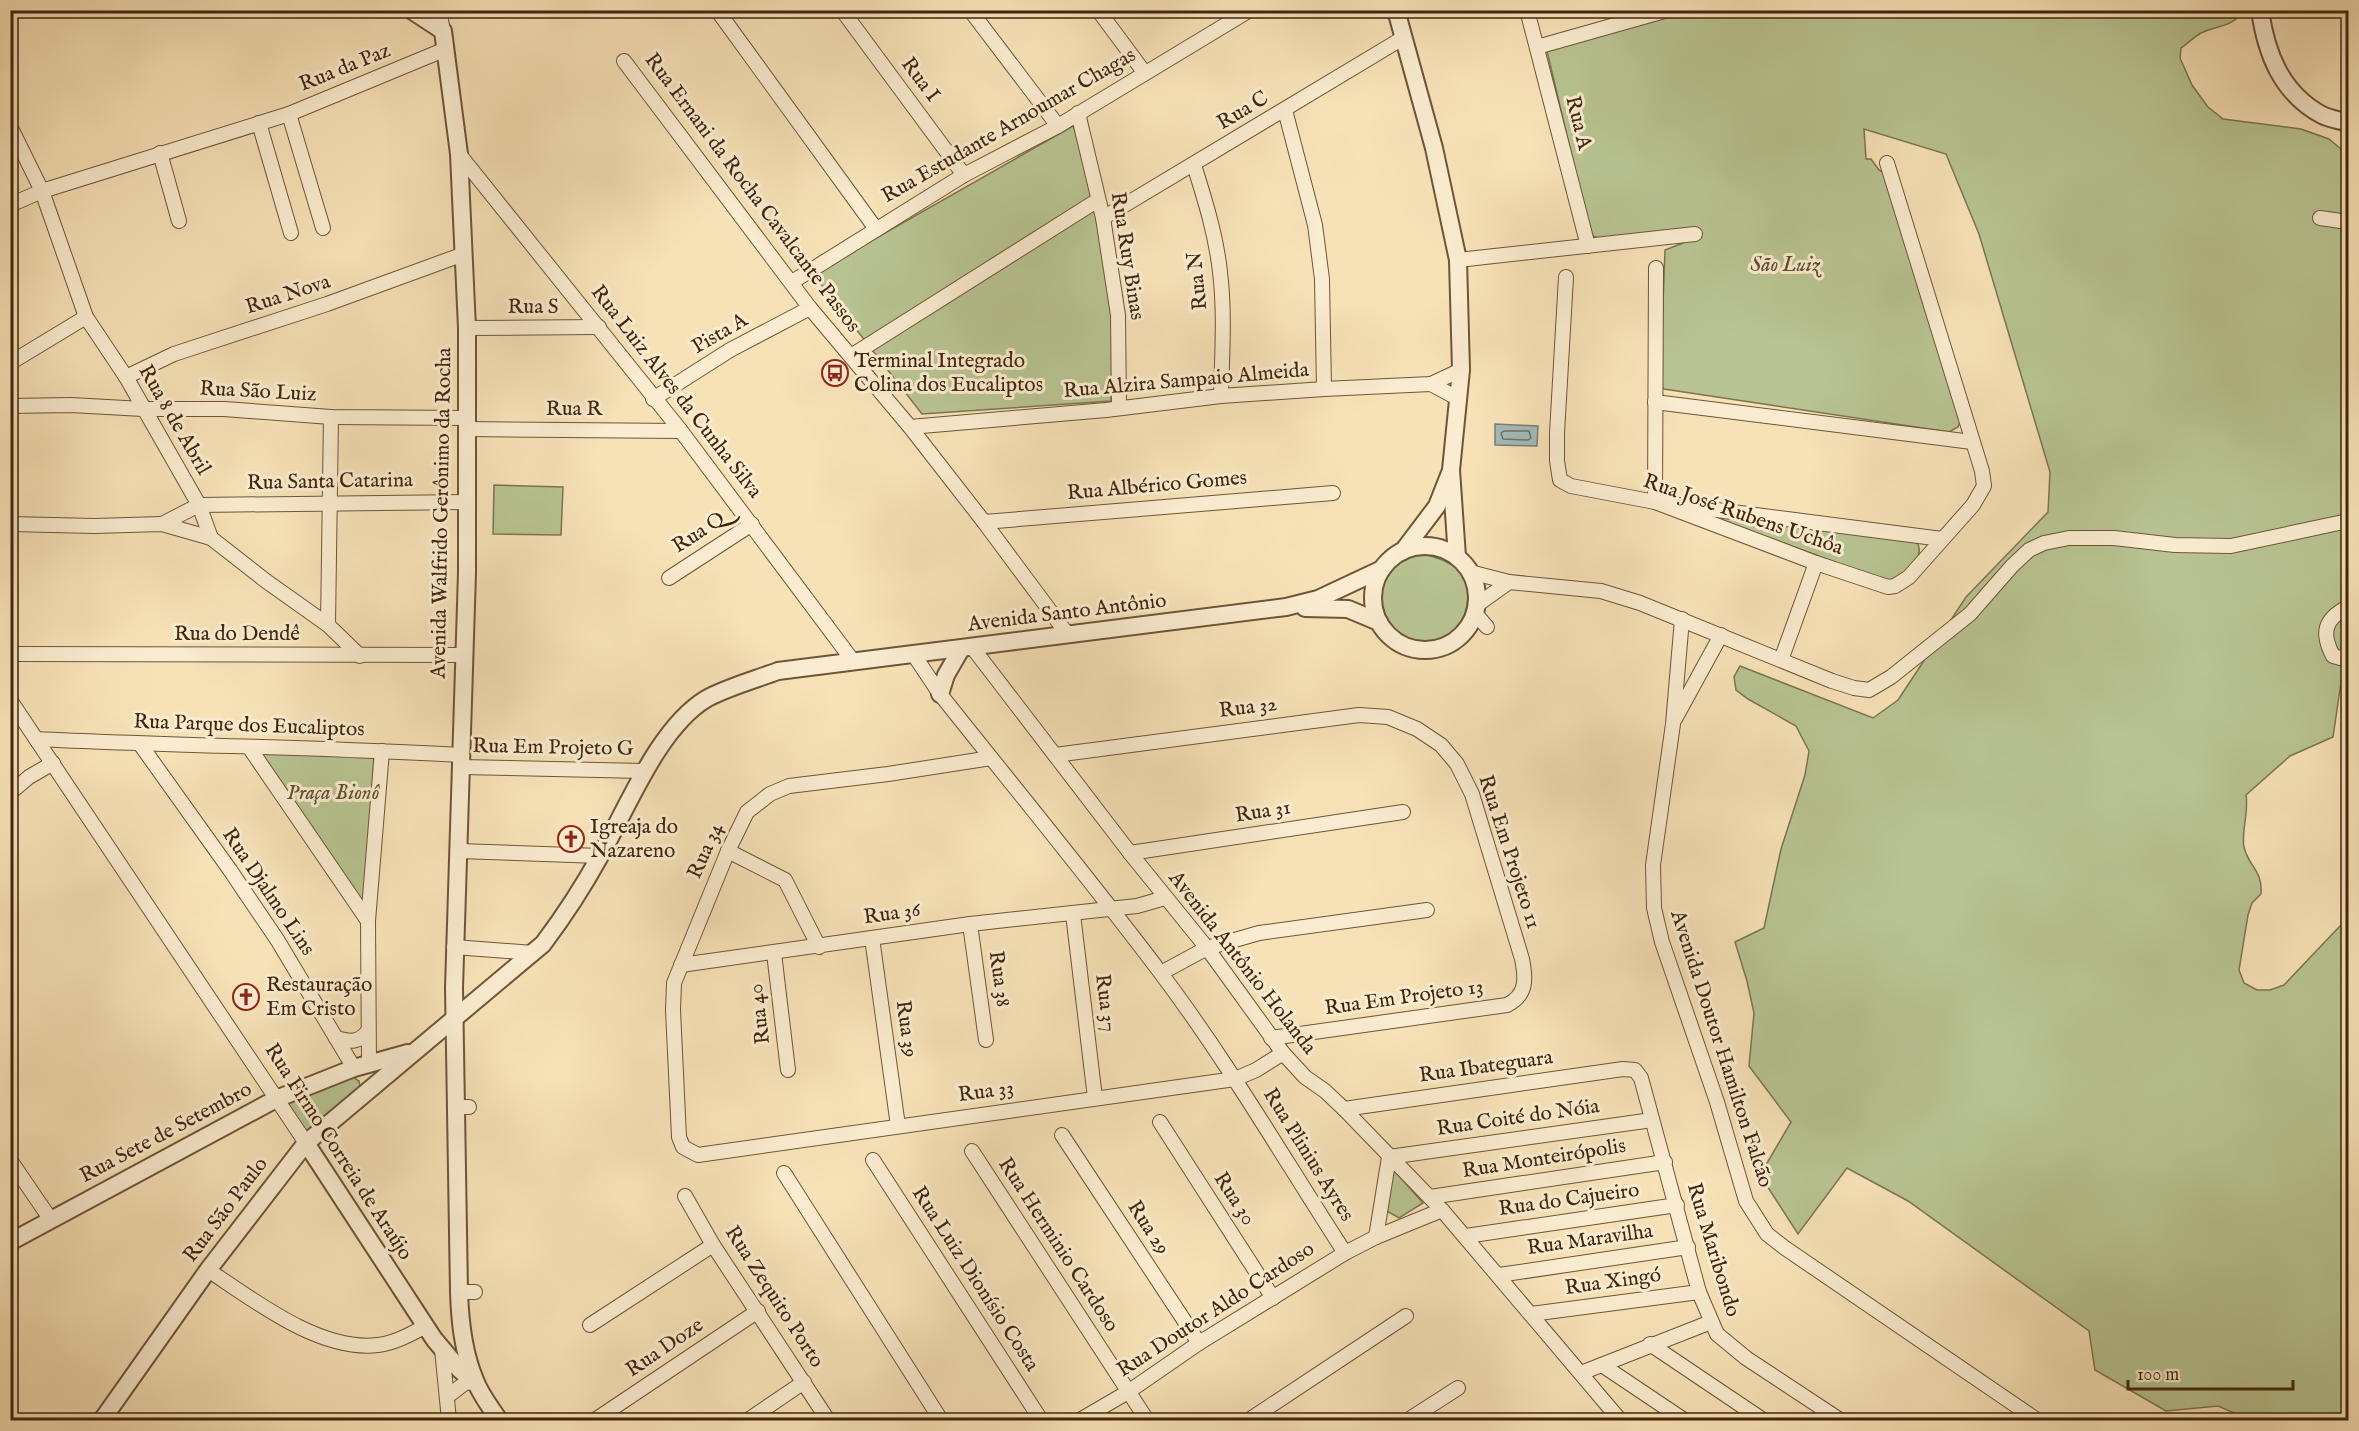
<svg xmlns="http://www.w3.org/2000/svg" width="2359" height="1431" viewBox="0 0 2359 1431" font-family="'IM FELL English',serif">
<style>
.green{fill:#b8c492;stroke:#7d7450;stroke-width:1.5}
.water{fill:#a3baba;stroke:#7c7e75;stroke-width:1.5}
.lines{fill:none;stroke-linecap:round;stroke-linejoin:round}
.shore{stroke:#727064;stroke-width:1.5}
.minor-casing{stroke:#6f5438;stroke-width:16}
.tertiary-casing{stroke:#6f5438;stroke-width:20}
.minor{stroke:#faecd0;stroke-width:14}
.tertiary{stroke:#faecd0;stroke-width:16}
.labels{text-anchor:middle;dominant-baseline:central;stroke-width:6;stroke-linejoin:round;paint-order:stroke}
.street-label{font-size:21px;fill:#42250d;stroke:#faecd0}
.park-label{font-size:21px;font-style:italic;fill:#604d2e;stroke:#faecd0}
.poi-label{font-size:21px;fill:#42250d;stroke:#faecd0;text-anchor:start}
</style>
<rect width="100%" height="100%" fill="#f7e2b7"/>
<filter id="stains"><feTurbulence type="fractalNoise" baseFrequency=".00333" numOctaves="4"/><feColorMatrix values="0 0 0 0 .2 0 0 0 0 .09 0 0 0 0 .02 0 0 0 .5 -.17"/></filter>
<radialGradient id="worn" r=".72"><stop offset=".6" stop-color="#630" stop-opacity="0"/><stop offset="1" stop-color="#630" stop-opacity=".3"/></radialGradient>
<g class="green">
<path d="M 1681,11 L 2243,11 C 2232,28 2217,25 2201,33 C 2194,37 2187,44 2181,48 L 2180,58 L 2192,85 L 2208,107 L 2223,119 L 2301,129 L 2329,139 L 2348,155 L 2348,651 L 2345,655 L 2333,737 L 2290,756 L 2246,795 C 2249,813 2241,831 2244,847 C 2248,866 2263,870 2261,894 L 2252,903 L 2248,915 L 2239,970 L 2244,983 L 2257,990 L 2270,990 L 2284,985 L 2339,927 L 2348,920 L 2348,1420 L 2251,1420 L 2218,1406 L 2166,1411 L 2095,1370 L 2089,1331 L 1908,1201 L 1847,1168 L 1798,1234 L 1760,1175 L 1791,1122 L 1749,1066 L 1754,1013 L 1747,981 L 1735,942 L 1764,928 L 1781,849 L 1805,775 L 1809,751 L 1796,726 L 1748,699 L 1736,690 L 1734,677 L 1740,666 L 1873,718 L 1898,700 L 1966,597 L 2048,512 L 2050,472 L 1979,234 L 1946,154 L 1864,129 L 1866,159 L 1871,159 L 1879,170 L 1886,174 L 1960,422 L 1958,427 L 1949,432 L 1664,389 L 1660,384 L 1665,250 L 1683,243 L 1695,234 L 1691,228 L 1598,238 L 1593,236 L 1589,229 L 1547,51 L 1548,48 Z"/>
<polygon points="1073,126 1090,172 1113,319 1111,401 922,414 813,274"/>
<polygon points="494,485 563,487 561,535 493,534"/>
<path d="M 1701,512 L 1917,542 C 1926,559 1907,569 1896,580 L 1883,580 Z"/>
<path d="M 1427,555 C 1438,558 1448,561 1457,569 C 1478,591 1467,634 1436,640 C 1422,643 1412,639 1399,637 C 1393,630 1386,622 1383,613 C 1375,591 1388,567 1409,558 C 1414,555 1421,555 1427,555 Z"/>
<polygon points="259,752 374,756 366,913"/>
<polygon points="351,1076 359,1081 360,1087 306,1138 282,1102"/>
<polygon points="1393,1169 1423,1203 1399,1218 1385,1210"/>
</g>
<polygon class="water" points="1495,424 1538,426 1537,446 1495,445"/>
<g class="lines">
<polygon class="shore" points="1504,431 1529,431 1531,438 1528,440 1503,439 1501,433"/>
<defs>
<g id="minor">
<polyline points="439,10 443,31"/>
<polyline points="717,10 876,229"/>
<polyline points="842,10 964,175"/>
<polyline points="970,10 1058,126"/>
<polyline points="1098,10 1144,72"/>
<polyline points="1527,10 1588,246"/>
<polyline points="1537,47 1668,10"/>
<polyline points="624,61 810,308 910,427 984,522 1068,635"/>
<polyline points="1285,110 1315,225 1322,279 1324,389"/>
<polyline points="1078,113 1103,218 1118,315 1119,408"/>
<polyline points="289,114 323,228"/>
<polyline points="259,123 291,233"/>
<polyline points="10,126 42,191 86,317 126,377 199,505 211,538 266,581 328,625"/>
<polyline points="160,153 179,221"/>
<polyline points="459,154 681,431 853,661"/>
<path d="M 1194,165 C 1205,200 1216,235 1220,272 C 1225,313 1222,355 1221,396"/>
<polyline points="10,205 42,191 289,114 446,49"/>
<polyline points="1103,218 1403,38"/>
<polyline points="2320,218 2348,222"/>
<polyline points="1458,260 1695,234"/>
<polyline points="1656,268 1655,502 1942,539"/>
<polyline points="1566,277 1557,433 1557,461 1560,480 1571,486 1655,502 1816,563 1888,587 1895,586 1909,577 1973,505 1984,486 1982,471 1887,163"/>
<polyline points="792,282 964,175 1058,126 1250,10"/>
<polyline points="467,328 599,327"/>
<polyline points="851,356 1098,200"/>
<polyline points="10,363 86,317"/>
<polyline points="126,377 174,354 327,304 464,254"/>
<polyline points="1431,384 1459,399"/>
<polyline points="653,399 730,350 810,308"/>
<polyline points="1655,402 1972,442"/>
<polyline points="10,406 71,405 143,409 224,409 331,417 467,418"/>
<polyline points="331,417 328,625 360,656"/>
<polyline points="910,427 1106,410 1221,396 1324,389 1431,384 1461,370"/>
<polyline points="467,429 681,431"/>
<polyline points="984,522 1333,493"/>
<polyline points="10,524 94,526 162,524 211,538"/>
<polyline points="162,524 199,505 468,502"/>
<polyline points="1470,572 1509,582 1601,591 1640,603 1832,681 1854,688 1869,690 1891,677 1970,614 2012,566 2029,550 2044,543 2069,538 2114,538 2175,545 2231,546 2348,521"/>
<polyline points="669,578 752,524"/>
<polyline points="1477,605 1509,582"/>
<path d="M 2348,607 C 2324,619 2321,633 2333,656 L 2348,660"/>
<polyline points="1475,613 1487,627"/>
<polyline points="1682,619 1673,724 1653,865 1654,908 1662,942 1717,1102 1746,1201 1767,1234 1785,1248 2037,1420"/>
<polyline points="972,647 1130,853 1207,948 1283,1053 1305,1077 1325,1091 1344,1109 1442,1210 1620,1420"/>
<polyline points="10,654 464,655"/>
<path d="M 914,655 L 940,694 C 1014,787 1089,878 1160,972 C 1228,1062 1284,1159 1345,1253"/>
<polyline points="1781,660 1816,563"/>
<polyline points="10,700 306,1143"/>
<polyline points="1675,719 1721,635"/>
<path d="M 36,739 C 178,746 320,747 461,755"/>
<polyline points="140,744 230,870 278,941 354,1068"/>
<polyline points="249,747 368,921"/>
<path d="M 1055,755 L 1359,715 L 1388,717 L 1417,729 L 1441,745 L 1457,764 L 1472,794 L 1522,959 C 1526,979 1527,995 1507,1005 L 1271,1038"/>
<polyline points="991,758 888,774 789,786 770,794 747,812 728,851 674,983 673,1010 679,1137 683,1147 698,1155 1235,1079 1256,1070 1283,1053"/>
<polyline points="461,767 644,771"/>
<polyline points="10,793 29,777 53,763"/>
<polyline points="459,851 600,856"/>
<polyline points="728,851 785,880 819,947"/>
<polyline points="1130,853 1403,812"/>
<polyline points="1073,914 1095,1098"/>
<polyline points="970,924 986,1040"/>
<polyline points="872,938 898,1126"/>
<polyline points="454,947 533,953"/>
<polyline points="774,953 788,1070"/>
<polyline points="681,965 970,924 1137,906 1165,898"/>
<polyline points="1161,973 1207,948 1259,933 1427,910"/>
<path d="M 336,1038 C 350,1042 359,1043 368,1031"/>
<polyline points="369,1064 368,921 382,751"/>
<polyline points="455,1107 469,1107"/>
<polyline points="1344,1109 1623,1069 1635,1070 1641,1078 1699,1292 1717,1334 1746,1358 1840,1420"/>
<polyline points="1160,1122 1273,1298"/>
<polyline points="1062,1135 1199,1343"/>
<polyline points="972,1151 1147,1420"/>
<polyline points="10,1160 51,1220"/>
<polyline points="873,1160 1041,1420"/>
<polyline points="784,1173 941,1420"/>
<polyline points="685,1196 713,1245 828,1420"/>
<polyline points="1430,1197 1665,1162"/>
<polyline points="1466,1236 1677,1205"/>
<polyline points="1376,1237 1389,1157 1652,1120"/>
<path d="M 208,1270 C 255,1301 320,1352 378,1345 C 395,1343 411,1334 426,1326"/>
<polyline points="1499,1275 1688,1247"/>
<polyline points="459,1292 475,1292"/>
<polyline points="1531,1314 1699,1292"/>
<polyline points="590,1325 713,1245"/>
<polyline points="1650,1344 1763,1420"/>
<polyline points="442,1349 449,1420"/>
<polyline points="1602,1365 1684,1420"/>
<polyline points="1581,1373 1711,1322"/>
<polyline points="448,1396 465,1383 475,1382"/>
<polyline points="595,1420 758,1311"/>
<polyline points="748,1420 804,1382"/>
<polyline points="1080,1420 1128,1392 1199,1343 1345,1253 1376,1237 1442,1210"/>
<polyline points="1249,1420 1406,1316"/>
<polyline points="1408,1420 1458,1388"/>
</g>
<g id="tertiary">
<path d="M 411,10 L 443,31 L 459,154 L 467,328 L 467,573 L 454,988 L 459,1292 C 460,1322 463,1352 475,1380 C 480,1394 491,1408 499,1420"/>
<polyline points="1396,10 1434,148 1458,260 1461,370 1451,470 1457,557"/>
<path d="M 2260,10 C 2266,53 2281,93 2322,115 C 2330,119 2340,120 2348,123"/>
<circle cx="1425" cy="598" r="52"/>
<polyline points="1403,551 1437,506 1450,473"/>
<polyline points="1305,608 1348,609 1379,622"/>
<polyline points="940,694 946,675 961,649"/>
<polyline points="306,1143 434,1339 460,1370 475,1382"/>
<polyline points="10,1242 276,1099 354,1068 408,1053"/>
<path d="M 102,1420 L 208,1270 L 306,1143 L 543,944 C 564,916 583,887 600,856 C 627,809 658,728 706,699 C 725,688 757,679 778,671 L 1286,607 L 1318,599 L 1382,569"/>
</g>
</defs>
<use href="#minor" class="minor-casing"/>
<use href="#tertiary" class="tertiary-casing"/>
<use href="#minor" class="minor"/>
<use href="#tertiary" class="tertiary"/>
</g>
<defs>
<symbol id="bus-ring" viewBox="-11 -11 22 22"><circle r="9.5" fill="#faecd0" stroke="#8f2418" stroke-width="1.5"/><path d="M-5-6H5V4H4V6H2V4H-2V6H-4V4H-5ZM-3.5-4V0h7V-4ZM-3.5 1.2v1.5H-2V1.2ZM2 1.2v1.5H3.5V1.2Z" fill="#8f2418"/></symbol>
<symbol id="church-ring" viewBox="-11 -11 22 22"><circle r="9.5" fill="#faecd0" stroke="#8f2418" stroke-width="1.5"/><path d="M-1.2-6h2.4v3.5h3.3v2.4h-3.3V6h-2.4V-.1h-3.3v-2.4h3.3Z" fill="#8f2418"/></symbol>
</defs>
<g fill-rule="evenodd">
<use href="#bus-ring" x="820" y="358" width="30" height="30"/>
<use href="#church-ring" x="556" y="824" width="30" height="30"/>
<use href="#church-ring" x="231" y="982" width="30" height="30"/>
</g>
<g class="labels">
<g class="street-label">
<text transform="translate(345 68) rotate(-22)">Rua da Paz</text>
<text transform="translate(920 80) rotate(53)">Rua I</text>
<text transform="translate(1243 111) rotate(-31)">Rua C</text>
<text transform="translate(1578 123) rotate(76)">Rua A</text>
<text transform="translate(1009 126) rotate(-30)">Rua Estudante Arnoumar Chagas</text>
<text transform="translate(752 193) rotate(53)">Rua Ernani da Rocha Cavalcante Passos</text>
<text transform="translate(1127 256) rotate(81)">Rua Ruy Binas</text>
<text transform="translate(1198 281) rotate(-96)">Rua N</text>
<text transform="translate(288 295) rotate(-18)">Rua Nova</text>
<text x="533" y="307">Rua S</text>
<text transform="translate(720 334) rotate(-30)">Pista A</text>
<text transform="translate(1186 381) rotate(-5)">Rua Alzira Sampaio Almeida</text>
<text transform="translate(258 392) rotate(3)">Rua São Luiz</text>
<text transform="translate(676 392) rotate(52)">Rua Luiz Alves da Cunha Silva</text>
<text x="574" y="409">Rua R</text>
<text transform="translate(174 420) rotate(60)">Rua 8 de Abril</text>
<text transform="translate(330 482) rotate(-1)">Rua Santa Catarina</text>
<text transform="translate(1157 486) rotate(-5)">Rua Albérico Gomes</text>
<text transform="translate(442 513) rotate(-89)">Avenida Walfrido Gerônimo da Rocha</text>
<text transform="translate(1743 515) rotate(19)">Rua José Rubens Uchôa</text>
<text transform="translate(699 533) rotate(-33)">Rua Q</text>
<text transform="translate(1067 613) rotate(-7)">Avenida Santo Antônio</text>
<text x="237" y="634">Rua do Dendê</text>
<text transform="translate(1248 708) rotate(-7)">Rua 32</text>
<text transform="translate(249 726) rotate(2)">Rua Parque dos Eucaliptos</text>
<text transform="translate(553 748) rotate(1)">Rua Em Projeto G</text>
<text transform="translate(1263 812) rotate(-9)">Rua 31</text>
<text transform="translate(706 851) rotate(-66)">Rua 34</text>
<text transform="translate(1509 852) rotate(72)">Rua Em Projeto 11</text>
<text transform="translate(268 892) rotate(56)">Rua Djalmo Lins</text>
<text transform="translate(892 914) rotate(-8)">Rua 36</text>
<text transform="translate(1242 963) rotate(52)">Avenida Antônio Holanda</text>
<text transform="translate(999 979) rotate(82)">Rua 38</text>
<text transform="translate(1404 998) rotate(-8)">Rua Em Projeto 13</text>
<text transform="translate(1105 1003) rotate(83)">Rua 37</text>
<text transform="translate(760 1014) rotate(-97)">Rua 40</text>
<text transform="translate(906 1029) rotate(82)">Rua 39</text>
<text transform="translate(1721 1049) rotate(72)">Avenida Doutor Hamilton Falcão</text>
<text transform="translate(1486 1067) rotate(-8)">Rua Ibateguara</text>
<text transform="translate(986 1092) rotate(-8)">Rua 33</text>
<text transform="translate(1518 1118) rotate(-8)">Rua Coité do Nóia</text>
<text transform="translate(166 1133) rotate(-28)">Rua Sete de Setembro</text>
<text transform="translate(338 1152) rotate(57)">Rua Firmo Correia de Araújo</text>
<text transform="translate(1308 1155) rotate(58)">Rua Plinius Ayres</text>
<text transform="translate(1544 1159) rotate(-9)">Rua Monteirópolis</text>
<text transform="translate(1234 1199) rotate(57)">Rua 30</text>
<text transform="translate(1569 1200) rotate(-8)">Rua do Cajueiro</text>
<text transform="translate(226 1210) rotate(-53)">Rua São Paulo</text>
<text transform="translate(1148 1228) rotate(57)">Rua 29</text>
<text transform="translate(1590 1240) rotate(-8)">Rua Maravilha</text>
<text transform="translate(1058 1245) rotate(57)">Rua Herminio Cardoso</text>
<text transform="translate(1713 1250) rotate(73)">Rua Maribondo</text>
<text transform="translate(975 1279) rotate(57)">Rua Luiz Dionísio Costa</text>
<text transform="translate(1613 1282) rotate(-8)">Rua Xingó</text>
<text transform="translate(774 1297) rotate(57)">Rua Zequito Porto</text>
<text transform="translate(1216 1310) rotate(-33)">Rua Doutor Aldo Cardoso</text>
<text transform="translate(665 1348) rotate(-34)">Rua Doze</text>
</g>
<g class="park-label">
<text x="1785" y="265">São Luiz</text>
<text x="333" y="793">Praça Bionô</text>
</g>
<g class="poi-label">
<text x="854" y="361">Terminal Integrado<tspan x="854" dy="24">Colina dos Eucaliptos</tspan></text>
<text x="590" y="827">Igreaja do<tspan x="590" dy="24">Nazareno</tspan></text>
<text x="266" y="985">Restauração<tspan x="266" dy="24">Em Cristo</tspan></text>
</g>
</g>
<rect width="2359" height="1431" fill="none" stroke="#f7e2b7" stroke-width="36"/>
<rect x="12" y="12" width="2335" height="1407" fill="none" stroke="#42250d" stroke-width="3"/>
<rect x="18" y="18" width="2323" height="1395" fill="none" stroke="#42250d" stroke-width="1.5"/>
<path d="M2128 1380v9h165v-9" fill="none" stroke="#42250d" stroke-width="3"/>
<text x="2137" y="1380" font-size="18" fill="#42250d" stroke="#faecd0" stroke-width="4.5" paint-order="stroke">100 m</text>
<rect width="100%" height="100%" filter="url(#stains)"/>
<rect width="100%" height="100%" fill="url(#worn)"/>
</svg>
